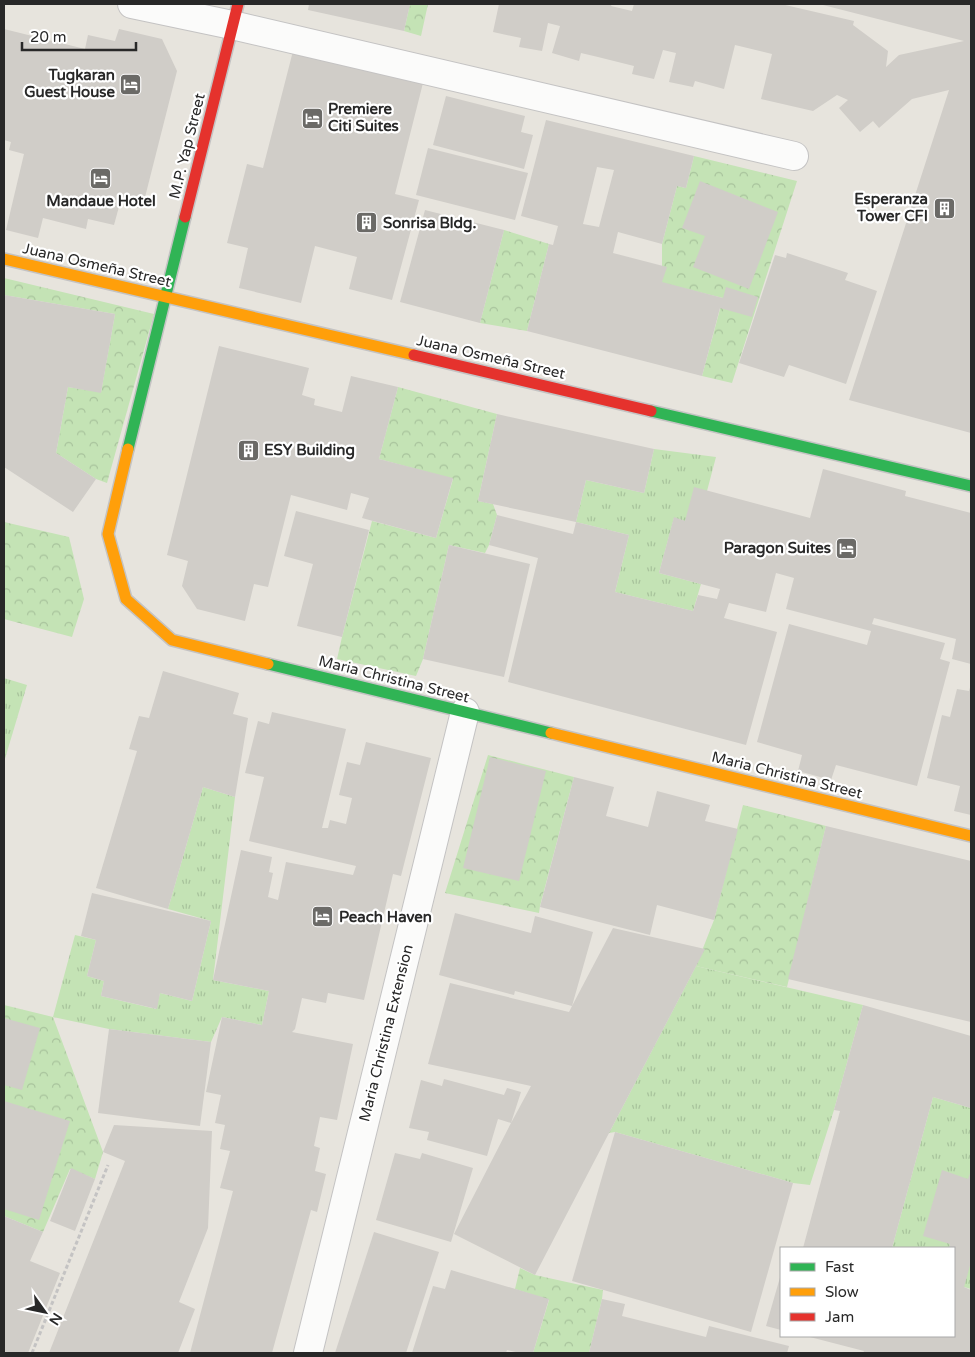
<svg xmlns="http://www.w3.org/2000/svg" width="975" height="1357" viewBox="0 0 975 1357" font-family="'Varela Round',sans-serif">
<style>
.grass{fill:url(#grass-tufts)}
.forest{fill:url(#forest-crowns)}
.building{fill:#d0cdc8;fill-rule:evenodd}
.lines{fill:none;stroke-linecap:round;stroke-linejoin:round}
.street-casing{stroke:#c4c3c3;stroke-width:30}
.fast-casing{stroke:#c4c3c3;stroke-width:14}
.slow-casing{stroke:#c4c3c3;stroke-width:14}
.jam-casing{stroke:#c4c3c3;stroke-width:14}
.path{stroke:#c4c3c3;stroke-width:3;stroke-dasharray:4 2.5;stroke-linecap:butt}
.street{stroke:#fbfbfa;stroke-width:28}
.fast{stroke:#30b455;stroke-width:11}
.slow{stroke:#ff9f0a;stroke-width:11}
.jam{stroke:#e5322d;stroke-width:11}
.labels{text-anchor:middle;dominant-baseline:central;stroke-width:4.5;stroke-linejoin:round;paint-order:stroke}
.poi-label{font-size:15px;font-weight:bold;fill:#282828;stroke:#fff;text-anchor:start}
.street-label{font-size:15px;fill:#282828;stroke:#fff}
</style>
<defs>
<pattern id="grass-tufts" width="24" height="20" patternUnits="userSpaceOnUse" patternTransform="scale(1.25)"><rect width="24" height="20" fill="#c4e3b5"/><path d="M3 7l-1-3M5 7V3M7 7l1-3M15 17l-1-3M17 17v-4M19 17l1-3" fill="none" stroke="#a8c39c"/></pattern>
<pattern id="forest-crowns" width="20" height="18" patternUnits="userSpaceOnUse" patternTransform="scale(1.25)"><rect width="20" height="18" fill="#c4e3b5"/><path d="M2 6a3 3 0 1 1 6 0M12 15a3 3 0 1 1 6 0" fill="none" stroke="#a8c39c"/></pattern>
</defs>
<rect width="100%" height="100%" fill="#e7e4dd"/>
<g class="grass">
<polygon points="654,449 716,457 707,491 685,521 674,518 659,573 701,584 693,611 615,592 629,535 576,522 586,480 644,493"/>
<polygon points="4,678 27,685 4,762"/>
<polygon points="203,787 235,797 213,980 269,991 262,1025 222,1017 211,1042 109,1029 53,1017 75,935 96,940 87,976 104,981 101,996 156,1009 160,993 192,1001 211,921 168,909"/>
<polygon points="696,966 863,1005 834,1110 810,1185 793,1183 615,1132 609,1133"/>
<polygon points="933,1097 971,1108 971,1289 954,1284 954,1248 892,1248"/>
</g>
<g class="forest">
<polygon points="410,4 428,4 421,36 404,31"/>
<polygon points="694,156 797,181 732,383 702,376 723,298 662,283 662,244 677,186 686,188"/>
<polygon points="504,230 549,244 527,331 480,323"/>
<polygon points="4,278 154,314 107,483 96,479 56,453 68,387 101,392 115,314 4,295"/>
<polygon points="398,387 497,414 478,501 493,504 497,515 489,545 485,553 449,545 423,659 416,676 337,659 342,637 372,521 436,538 453,479 379,459"/>
<polygon points="4,522 69,537 84,599 72,637 4,619"/>
<polygon points="488,755 574,777 540,906 539,913 445,893"/>
<polygon points="743,805 826,826 787,987 696,966 714,920"/>
<polygon points="4,1005 53,1017 103,1152 95,1179 70,1169 43,1232 4,1216"/>
<polygon points="520,1268 535,1275 603,1290 602,1299 589,1353 533,1353 549,1300 515,1289"/>
</g>
<g class="building">
<polygon points="309,4 410,4 404,31 308,10"/>
<polygon points="499,4 612,4 611,6 632,11 634,4 781,4 854,21 853,25 888,51 886,67 899,55 964,41 819,4 971,4 971,433 849,400 949,90 912,99 879,128 873,121 860,132 839,108 848,100 837,95 813,111 761,99 772,54 735,45 724,89 695,81 693,87 669,82 676,53 663,50 654,79 632,74 634,66 598,57 581,53 579,61 552,53 560,26 548,23 542,51 519,47 521,38 493,32"/>
<polygon points="4,29 85,49 88,35 115,41 119,29 162,39 177,71 142,209 120,203 114,225 88,219 86,229 43,218 38,238 6,230 24,154 9,150 11,142 4,140"/>
<polygon points="293,51 423,83 395,194 419,200 392,300 349,289 357,257 315,246 301,303 239,288 248,248 227,243 247,164 263,168"/>
<polygon points="446,96 525,116 521,132 533,135 524,169 433,145"/>
<path d="M 546,120 L 694,156 L 686,188 L 677,186 L 662,244 L 618,232 L 613,253 L 667,267 L 662,282 L 723,298 L 726,287 L 758,297 L 752,317 L 720,308 L 702,376 L 527,331 L 549,244 L 553,245 L 558,226 L 521,216 ZM 597,167 L 614,170 L 599,227 L 583,224 Z"/>
<polygon points="428,148 528,173 515,220 416,195"/>
<polygon points="700,181 778,212 749,289 693,267 705,236 682,228"/>
<polygon points="425,210 504,230 480,323 400,302"/>
<polygon points="787,253 848,273 845,280 877,291 846,384 789,365 784,377 739,363 775,255 786,258"/>
<polygon points="4,295 115,314 101,393 68,387 56,453 96,479 73,512 4,467"/>
<polygon points="219,346 309,368 302,395 315,399 314,405 342,412 351,376 398,387 379,459 453,478 436,538 362,518 369,498 351,493 347,510 291,495 268,587 254,584 245,621 197,609 182,586 188,561 167,555"/>
<polygon points="497,414 654,449 644,493 586,480 576,522 629,535 615,592 693,611 698,595 717,599 720,589 659,573 674,517 685,521 694,487 810,518 823,469 906,491 905,496 971,513 971,664 952,659 956,639 874,618 872,624 945,643 940,659 950,662 917,786 836,765 831,780 798,771 802,755 757,742 789,624 867,645 871,631 786,609 794,578 776,573 766,612 729,603 724,618 777,632 746,745 508,682 538,558 489,545 497,515 573,534 576,522 478,501"/>
<polygon points="296,511 369,530 342,637 297,626 313,564 284,556"/>
<polygon points="449,545 530,564 504,677 423,659"/>
<polygon points="163,671 239,693 233,714 248,718 235,797 203,787 168,909 96,888 137,751 129,749 139,716 149,718"/>
<polygon points="971,684 971,815 954,811 960,786 927,778 942,715 950,717 957,689 969,691"/>
<polygon points="272,712 346,729 322,828 328,828 330,820 346,824 352,798 339,795 347,762 360,765 366,742 431,758 401,876 393,874 364,1000 328,993 326,1003 302,998 295,1029 292,1032 353,1044 337,1120 320,1117 314,1146 320,1148 315,1171 326,1174 317,1212 311,1210 272,1353 190,1353 233,1191 220,1188 230,1151 220,1149 225,1125 215,1123 221,1095 206,1092 222,1017 262,1025 269,991 213,980 241,850 272,857 269,872 273,873 268,897 278,900 286,862 353,875 356,866 249,841 264,777 245,773 258,721 269,724"/>
<polygon points="490,757 546,771 519,881 463,868"/>
<polygon points="574,777 614,787 606,816 648,827 657,791 710,805 705,821 738,829 714,920 657,905 650,935 540,907"/>
<polygon points="826,826 971,861 971,1022 788,979"/>
<polygon points="92,893 211,921 192,1001 160,993 157,1009 101,996 104,981 87,976 96,940 81,936"/>
<polygon points="455,913 531,933 535,916 593,932 572,1006 613,928 705,949 535,1275 454,1234 511,1123 498,1119 487,1156 427,1140 429,1132 409,1128 421,1080 442,1086 444,1079 504,1095 507,1088 521,1092 511,1123 531,1086 428,1064 450,983 569,1012 572,1006 515,991 514,995 439,975"/>
<polygon points="863,1005 971,1036 971,1108 933,1097 892,1248 803,1248 840,1111 834,1110"/>
<polygon points="4,1018 40,1028 22,1090 4,1085"/>
<polygon points="109,1029 211,1042 200,1126 98,1113"/>
<polygon points="4,1101 70,1121 39,1220 4,1209"/>
<polygon points="114,1125 212,1131 208,1228 179,1302 195,1309 178,1353 49,1353 125,1161 103,1152"/>
<polygon points="615,1132 793,1183 751,1332 572,1281"/>
<polygon points="395,1153 420,1159 422,1153 473,1168 451,1242 376,1220"/>
<polygon points="71,1168 95,1179 75,1231 50,1221"/>
<polygon points="942,1170 968,1179 971,1171 971,1262 964,1287 971,1290 971,1353 863,1353 864,1351 806,1336 954,1336 954,1248 949,1248 950,1244 923,1236"/>
<polygon points="4,1216 43,1232 30,1261 60,1273 28,1353 4,1353"/>
<polygon points="374,1232 439,1252 406,1353 335,1353"/>
<polygon points="451,1270 549,1299 533,1353 520,1353 507,1350 506,1353 412,1353 433,1286 445,1289"/>
<polygon points="781,1274 781,1330 766,1326"/>
<polygon points="602,1299 625,1304 622,1316 706,1337 709,1326 789,1346 787,1353 589,1353"/>
</g>
<g class="lines">
<defs>
<g id="street">
<polyline points="132,4 232,25 794,156"/>
<polyline points="308,1353 465,712"/>
</g>
<g id="fast">
<polyline points="651,411 971,486"/>
<polyline points="128,449 185,217"/>
<polyline points="268,664 551,733"/>
</g>
<g id="slow">
<polyline points="4,259 414,355"/>
<polyline points="128,449 108,534 126,599 172,640 268,664"/>
<polyline points="551,733 971,836"/>
</g>
<g id="jam">
<polyline points="185,217 238,4"/>
<polyline points="414,355 651,411"/>
</g>
</defs>
<use href="#street" class="street-casing"/>
<use href="#fast" class="fast-casing"/>
<use href="#slow" class="slow-casing"/>
<use href="#jam" class="jam-casing"/>
<polyline class="path" points="32,1353 108,1165"/>
<use href="#street" class="street"/>
<use href="#fast" class="fast"/>
<use href="#slow" class="slow"/>
<use href="#jam" class="jam"/>
</g>
<defs>
<symbol id="hotel-square" viewBox="-11 -11 22 22"><rect x="-9" y="-9" width="18" height="18" rx="4" fill="#6b6a67" stroke="#fff"/><path d="M-6-4.5h1.5V1H6V5H4.5V3h-9V5H-6ZM-4 0a1.8 1.8 0 1 1 3.6 0ZM.5 0V-2.5h3Q6-2.5 6 0Z" fill="#fff"/></symbol>
<symbol id="building-square" viewBox="-11 -11 22 22"><rect x="-9" y="-9" width="18" height="18" rx="4" fill="#6b6a67" stroke="#fff"/><path d="M-4-6H4V6H1V3H-1V6H-4ZM-2.5-4.3h1.7v1.8h-1.7ZM.8-4.3h1.7v1.8H.8ZM-2.5-1h1.7V.8h-1.7ZM.8-1h1.7V.8H.8Z" fill="#fff"/></symbol>
</defs>
<g fill-rule="evenodd">
<use href="#hotel-square" x="118" y="72" width="25" height="25"/>
<use href="#hotel-square" x="300" y="106" width="25" height="25"/>
<use href="#hotel-square" x="88" y="166" width="25" height="25"/>
<use href="#building-square" x="932" y="196" width="25" height="25"/>
<use href="#building-square" x="354" y="210" width="25" height="25"/>
<use href="#building-square" x="236" y="438" width="25" height="25"/>
<use href="#hotel-square" x="834" y="536" width="25" height="25"/>
<use href="#hotel-square" x="310" y="904" width="25" height="25"/>
</g>
<g class="labels">
<g class="poi-label">
<text x="115" y="75" text-anchor="end">Tugkaran<tspan x="115" dy="17">Guest House</tspan></text>
<text x="328" y="109">Premiere<tspan x="328" dy="17">Citi Suites</tspan></text>
<text x="928" y="199" text-anchor="end">Esperanza<tspan x="928" dy="17">Tower CFI</tspan></text>
<text x="101" y="201" text-anchor="middle">Mandaue Hotel</text>
<text x="383" y="223">Sonrisa Bldg.</text>
<text x="264" y="450">ESY Building</text>
<text x="831" y="548" text-anchor="end">Paragon Suites</text>
<text x="339" y="917">Peach Haven</text>
</g>
<g class="street-label">
<text transform="translate(187 146) rotate(-76)">M.P. Yap Street</text>
<text transform="translate(97 265) rotate(13)">Juana Osmeña Street</text>
<text transform="translate(491 357) rotate(13)">Juana Osmeña Street</text>
<text transform="translate(394 679) rotate(14)">Maria Christina Street</text>
<text transform="translate(787 775) rotate(14)">Maria Christina Street</text>
<text transform="translate(386 1033) rotate(-76)">Maria Christina Extension</text>
</g>
</g>
<rect width="975" height="1357" fill="none" stroke="#282828" stroke-width="10"/>
<rect x="780" y="1247" width="175" height="90" fill="#ffffff" stroke="#a9a9a9"/>
<rect x="790" y="1263" width="25" height="8" fill="#30b455" stroke="#a9a9a9"/>
<text x="825" y="1272" font-size="15" fill="#282828">Fast</text>
<rect x="790" y="1288" width="25" height="8" fill="#ff9f0a" stroke="#a9a9a9"/>
<text x="825" y="1297" font-size="15" fill="#282828">Slow</text>
<rect x="790" y="1313" width="25" height="8" fill="#e5322d" stroke="#a9a9a9"/>
<text x="825" y="1322" font-size="15" fill="#282828">Jam</text>
<g transform="translate(45 1312) rotate(123)" stroke="#ffffff" stroke-width="4" paint-order="stroke">
<path d="M0-4L9 19L0 12L-9 19Z" fill="#282828"/>
<text y="-8" font-size="14" font-weight="bold" text-anchor="middle" fill="#282828">N</text>
</g>
<path d="M22 42v8h114v-8" fill="none" stroke="#282828" stroke-width="2.5"/>
<text x="30" y="42" font-size="15" fill="#282828" stroke="#ffffff" stroke-width="4" paint-order="stroke">20 m</text>
</svg>
